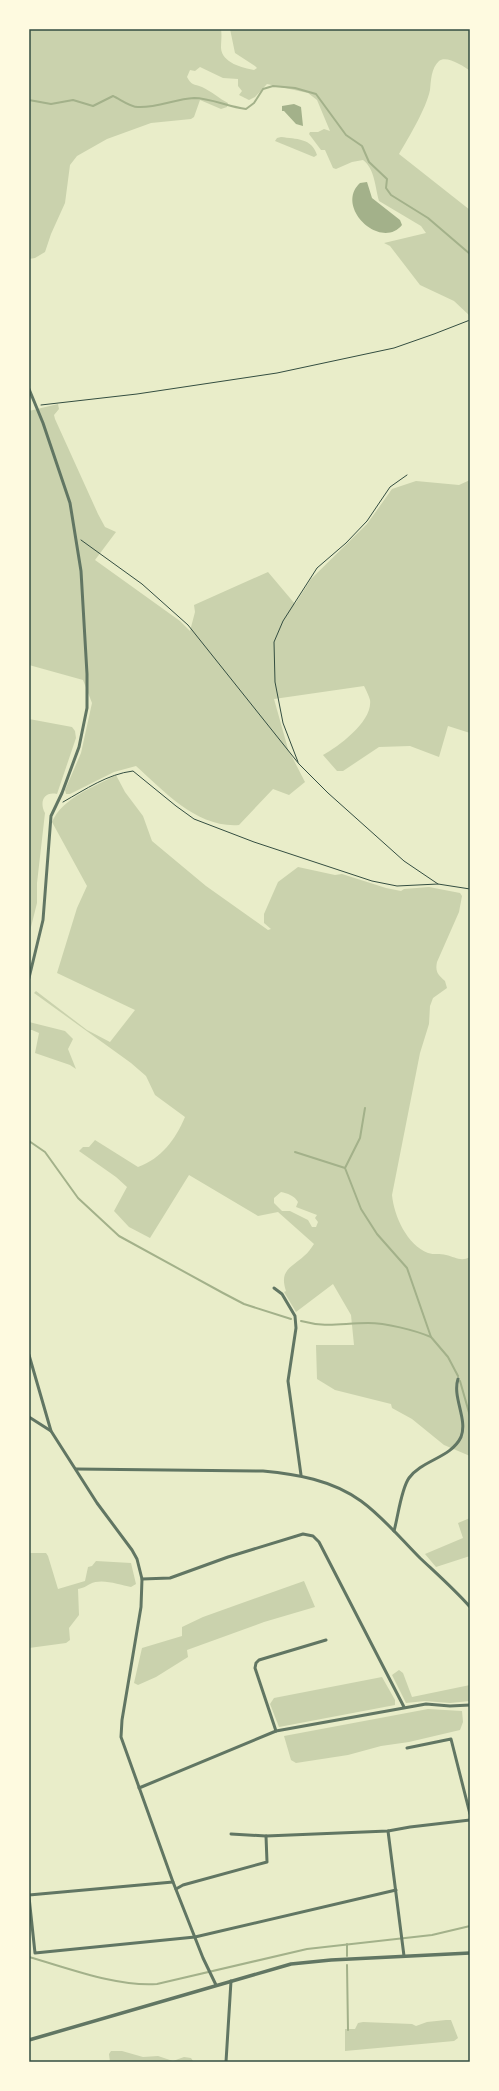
<svg xmlns="http://www.w3.org/2000/svg" width="499" height="2091" viewBox="0 0 499 2091" font-family="Manrope,sans-serif">
<style>
.green{fill:#cad2ad;fill-rule:evenodd}
.water{fill:#a3b18a}
.lines{fill:none;stroke-linecap:round;stroke-linejoin:round}
.stream{stroke:#a3b18a;stroke-width:2}
.path{stroke:#344e41;stroke-width:1}
.minor{stroke:#617663;stroke-width:3}
.tertiary{stroke:#617663;stroke-width:3.5}
.neatline{fill:none;stroke:#344e41;stroke-width:1.5}
</style>
<rect width="100%" height="100%" fill="#e9edc9"/>
<g class="green">
<path d="M 29,29 L 221,29 C 222,36 221,41 221,48 C 222,63 243,68 254,70 L 257,68 L 255,66 L 235,53 L 230,29 L 470,29 L 470,71 C 464,66 446,55 439,61 C 431,68 431,81 430,90 C 426,109 409,137 399,154 L 470,210 L 470,316 L 454,301 L 420,285 L 390,246 L 384,243 L 426,233 L 421,226 L 379,201 C 375,187 375,169 363,160 L 352,162 L 336,169 L 333,168 L 325,150 L 321,150 L 309,134 L 310,132 L 318,132 L 324,129 L 330,131 L 317,100 L 308,93 L 267,84 L 255,97 L 249,100 L 239,95 L 242,91 L 238,86 L 238,79 L 223,78 L 200,67 L 195,71 L 190,70 L 187,77 C 191,85 194,84 202,87 C 211,91 220,99 228,103 L 227,107 L 221,109 L 200,100 L 194,117 L 191,119 L 151,123 L 107,139 L 77,156 L 70,165 L 65,203 L 51,234 L 45,252 L 35,258 L 29,259 Z"/>
<path d="M 281,137 C 296,139 312,138 317,155 L 314,157 L 275,141 L 277,138 Z"/>
<path d="M 58,404 L 59,409 L 54,415 L 55,419 L 98,514 L 105,527 L 116,532 L 95,560 L 180,621 L 190,631 L 195,612 L 194,605 L 268,572 L 295,604 L 311,579 L 367,524 L 392,489 L 416,481 L 459,485 L 470,480 L 470,733 L 448,726 L 439,757 L 410,746 L 379,747 L 343,771 L 337,771 L 323,755 C 339,746 373,721 370,700 C 369,696 366,690 364,686 L 274,699 L 288,749 L 305,782 L 289,795 L 273,789 L 239,825 C 197,828 165,792 136,766 L 114,772 L 70,794 L 66,794 L 65,790 L 81,753 L 92,703 L 83,680 L 29,665 L 29,411 Z"/>
<path d="M 29,719 L 72,727 L 75,731 L 76,738 L 57,794 C 44,791 39,802 45,813 L 37,883 L 37,903 L 29,935 Z"/>
<path d="M 116,775 L 125,792 L 143,816 L 152,841 L 206,886 L 268,930 L 271,929 L 264,923 L 264,914 L 278,882 L 298,867 L 335,875 L 342,874 L 386,888 L 401,891 L 404,889 L 429,887 L 460,893 L 462,896 L 459,912 L 437,962 C 435,972 438,975 445,981 L 447,988 L 433,998 L 430,1006 L 429,1024 L 420,1053 L 392,1195 C 394,1216 407,1245 428,1253 C 434,1255 440,1253 446,1255 C 455,1257 461,1262 470,1257 L 470,1456 L 444,1445 L 412,1419 L 392,1408 L 391,1404 L 335,1390 L 317,1379 L 316,1345 L 354,1345 L 351,1315 L 333,1284 L 296,1312 L 284,1292 L 286,1291 C 279,1270 291,1268 304,1256 C 308,1253 311,1248 314,1244 L 278,1212 L 258,1216 L 189,1175 L 150,1238 L 129,1227 L 114,1211 L 127,1187 L 116,1177 L 79,1151 L 83,1147 L 89,1147 L 95,1140 L 138,1167 C 162,1158 175,1140 185,1117 L 155,1095 L 146,1076 L 131,1063 L 34,993 L 36,991 L 87,1030 L 110,1042 L 135,1010 L 57,973 L 77,908 L 87,886 L 52,822 C 62,798 94,787 116,775 ZM 281,1192 C 287,1193 295,1196 298,1202 L 296,1207 L 317,1215 L 315,1218 L 318,1222 L 316,1227 L 312,1227 L 308,1220 L 290,1211 L 282,1211 L 274,1203 L 274,1198 Z"/>
<polygon points="29,1022 65,1031 73,1039 68,1049 76,1069 70,1065 35,1053 39,1033 32,1030 29,1030"/>
<polygon points="470,1518 470,1556 436,1567 425,1554 463,1538 458,1523"/>
<path d="M 29,1553 L 46,1553 L 48,1556 L 58,1589 L 85,1581 L 88,1567 L 92,1566 L 96,1561 L 131,1563 L 136,1584 L 131,1587 C 119,1585 102,1578 90,1584 C 86,1586 84,1588 78,1589 L 79,1615 L 69,1628 L 70,1640 L 66,1643 L 29,1648 Z"/>
<polygon points="304,1581 315,1607 264,1622 187,1650 188,1657 156,1677 138,1685 134,1683 142,1648 182,1636 182,1627 203,1617"/>
<polygon points="399,1670 403,1673 412,1697 470,1685 470,1701 450,1703 425,1701 406,1703 392,1675"/>
<polygon points="382,1677 395,1700 395,1705 279,1727 270,1704 274,1698"/>
<polygon points="428,1709 462,1711 463,1722 460,1730 409,1742 381,1746 348,1755 296,1763 291,1760 284,1736"/>
<polygon points="446,2020 451,2020 458,2038 454,2041 345,2051 345,2029 355,2029 358,2023 363,2022 412,2024 416,2026 427,2022"/>
<polygon points="111,2051 122,2051 143,2057 158,2056 173,2061 184,2057 191,2058 193,2061 110,2062 109,2054"/>
</g>
<g class="water">
<polygon points="294,104 301,107 303,126 296,124 284,111 282,111 282,106"/>
<path d="M 367,182 L 372,198 L 400,220 L 402,225 C 381,251 334,207 360,183 Z"/>
</g>
<g class="lines">
<g class="stream">
<path d="M 29,100 L 51,104 L 73,100 L 93,106 L 113,96 C 120,99 130,107 138,107 C 157,108 175,99 194,98 C 211,98 228,107 246,109 L 254,103 L 263,89 L 273,86 L 295,88 L 316,94 L 346,135 L 362,146 L 369,162 L 387,179 L 386,188 L 391,195 L 428,218 L 470,254"/>
<polyline points="365,1108 360,1138 345,1168 361,1209 377,1234 407,1268 431,1337 448,1357 458,1376"/>
<polyline points="29,1141 45,1152 78,1198 119,1236 223,1293 244,1304 291,1319"/>
<polyline points="295,1152 345,1168"/>
<path d="M 301,1321 C 327,1328 342,1323 368,1323 C 386,1323 414,1330 431,1337"/>
<polyline points="460,1381 470,1416"/>
<polyline points="347,1956 347,1944"/>
<path d="M 29,1957 C 68,1968 117,1987 157,1984 L 307,1949 L 432,1935 L 470,1926"/>
<polyline points="347,1965 348,2030"/>
</g>
<g class="path">
<polyline points="41,405 137,394 277,373 394,348 434,334 470,320"/>
<polyline points="81,540 142,584 188,625 299,764 328,793 404,861 438,884"/>
<polyline points="298,762 283,723 275,682 274,642 283,621 317,568 346,543 367,521 390,487 407,475"/>
<path d="M 63,802 C 86,789 108,774 133,771 L 176,806 L 194,819 L 254,842 L 372,881 L 397,886 L 438,884 L 470,889"/>
</g>
<g class="minor">
<polyline points="29,389 43,423 70,503 81,571 87,674 87,708 79,747 62,793 51,816 43,920 29,978"/>
<polyline points="274,1288 282,1294 295,1316 296,1328 288,1381 301,1475"/>
<polyline points="29,1355 51,1431 97,1503 132,1550 137,1559 142,1579 141,1607 122,1720 121,1737 173,1882 203,1958 216,1985"/>
<polyline points="29,1417 51,1431"/>
<path d="M 76,1469 L 263,1471 C 296,1474 332,1480 361,1501 C 383,1517 401,1539 420,1558 C 437,1574 455,1590 470,1607"/>
<path d="M 394,1531 C 398,1517 401,1489 409,1478 C 422,1460 451,1458 461,1437 C 468,1419 452,1397 458,1379"/>
<polyline points="142,1579 170,1578 228,1557 303,1534 313,1536 319,1542 404,1707"/>
<polyline points="276,1731 426,1704 450,1706 470,1705"/>
<polyline points="407,1748 451,1739 470,1814"/>
<polyline points="139,1788 276,1731 255,1668 256,1663 259,1660 326,1640"/>
<polyline points="388,1831 404,1956"/>
<polyline points="231,1834 266,1836 388,1831 410,1827 470,1820"/>
<polyline points="176,1889 183,1885 267,1862 266,1836"/>
<polyline points="29,1895 173,1882"/>
<polyline points="29,1897 35,1953 195,1937 396,1890"/>
<polyline points="226,2062 231,1981"/>
</g>
<polyline class="tertiary" points="29,2040 291,1964 331,1960 470,1953"/>
</g>
<rect width="499" height="2091" fill="none" stroke="#fefae0" stroke-width="60"/>
<rect x="30" y="30" width="439" height="2031" class="neatline"/>
</svg>
